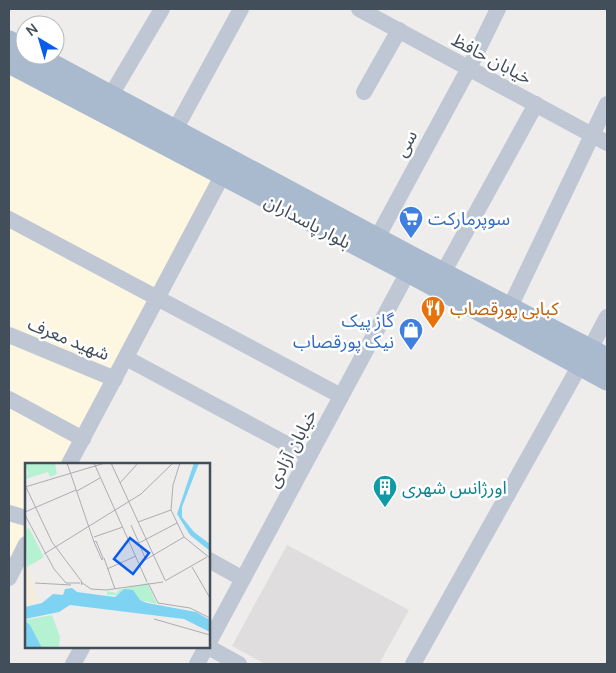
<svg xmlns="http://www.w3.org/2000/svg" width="616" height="673" viewBox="0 0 616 673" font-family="Manrope,'Noto Sans Arabic',sans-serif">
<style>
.commercial{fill:#fdf7e2}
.education{fill:#e0ddde}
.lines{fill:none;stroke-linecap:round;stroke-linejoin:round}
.minor{stroke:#bec7d3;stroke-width:16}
.major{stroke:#a9b9ce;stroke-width:21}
.labels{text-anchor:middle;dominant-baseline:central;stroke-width:5;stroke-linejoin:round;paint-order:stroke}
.street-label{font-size:18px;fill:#434e5b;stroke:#fff}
.shop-label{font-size:18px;fill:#366cbe;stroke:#fff;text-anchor:start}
.food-label{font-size:18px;fill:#c56008;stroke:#fff;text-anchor:start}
.culture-label{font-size:18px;fill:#0d838f;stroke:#fff;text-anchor:start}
.inset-road{fill:none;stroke:#aaadb2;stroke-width:1}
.view{fill:#095cec;fill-opacity:0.15;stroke:#095cec;stroke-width:2.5}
.inset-edge{fill:none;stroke:#434e5b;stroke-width:2.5}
</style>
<rect width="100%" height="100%" fill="#efecec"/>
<polygon class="commercial" points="9,68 222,176 70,464 26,464 26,547 9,580"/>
<polygon class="education" points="287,545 409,610 379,664 265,664 232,646"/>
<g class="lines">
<g class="minor">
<polyline points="359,9 607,143"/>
<polyline points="364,92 399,30"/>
<polyline points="111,95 162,9"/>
<polyline points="175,130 241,9"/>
<polyline points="9,219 341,396"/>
<polyline points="377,238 469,68 498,9"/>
<polyline points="443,273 536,104"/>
<polyline points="510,307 607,104"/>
<polyline points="9,335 115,379"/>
<polyline points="590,349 607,317"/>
<polyline points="126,358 309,456"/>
<polyline points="9,399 83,439"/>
<polyline points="69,464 222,176"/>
<polyline points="9,513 26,518"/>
<polyline points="209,560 243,579"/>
<polyline points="9,578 26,544"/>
<polyline points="209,642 408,272"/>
<polyline points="208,647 239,664"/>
<polyline points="73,664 82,648"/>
<polyline points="197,664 206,647"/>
<polyline points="413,664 580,365"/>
</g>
<g class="major">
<polyline points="9,41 25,50"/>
<polyline points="35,55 416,259 607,358"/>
<polyline points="9,63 408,272 607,380"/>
</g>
</g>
<defs>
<symbol id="supermarket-pin" viewBox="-11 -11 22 30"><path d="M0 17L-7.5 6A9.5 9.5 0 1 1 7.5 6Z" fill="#3f7fe0" stroke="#fff"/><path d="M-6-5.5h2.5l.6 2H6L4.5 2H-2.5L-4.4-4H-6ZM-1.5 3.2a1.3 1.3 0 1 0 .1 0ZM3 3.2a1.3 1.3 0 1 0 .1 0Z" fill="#fff"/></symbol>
<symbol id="restaurant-pin" viewBox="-11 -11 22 30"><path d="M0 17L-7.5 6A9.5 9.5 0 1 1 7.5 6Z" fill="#e8710a" stroke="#fff"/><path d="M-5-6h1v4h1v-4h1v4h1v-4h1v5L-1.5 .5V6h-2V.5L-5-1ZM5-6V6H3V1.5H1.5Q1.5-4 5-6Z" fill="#fff"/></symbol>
<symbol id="shop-pin" viewBox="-11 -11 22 30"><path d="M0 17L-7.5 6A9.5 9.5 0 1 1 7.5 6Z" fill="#3f7fe0" stroke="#fff"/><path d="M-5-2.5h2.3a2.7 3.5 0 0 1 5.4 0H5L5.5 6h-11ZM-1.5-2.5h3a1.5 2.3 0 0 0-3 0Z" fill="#fff"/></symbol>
<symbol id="building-pin" viewBox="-11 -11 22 30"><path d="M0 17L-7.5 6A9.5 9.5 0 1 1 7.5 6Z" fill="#0f9aa8" stroke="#fff"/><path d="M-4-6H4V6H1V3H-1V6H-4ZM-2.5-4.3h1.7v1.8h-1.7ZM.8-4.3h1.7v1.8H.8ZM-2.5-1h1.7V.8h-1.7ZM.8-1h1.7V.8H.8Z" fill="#fff"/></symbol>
</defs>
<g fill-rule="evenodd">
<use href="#supermarket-pin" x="397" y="204" width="28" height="38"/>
<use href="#restaurant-pin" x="419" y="294" width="28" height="38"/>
<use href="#shop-pin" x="397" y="316" width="28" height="38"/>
<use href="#building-pin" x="371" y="473" width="28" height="38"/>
</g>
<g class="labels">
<g class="street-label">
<text transform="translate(492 58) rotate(28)">خیابان حافظ</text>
<text transform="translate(405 143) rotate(-61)">سی</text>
<text transform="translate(308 221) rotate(28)">بلوار پاسداران</text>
<text transform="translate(69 338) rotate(22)">شهید معرف</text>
<text transform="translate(291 448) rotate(-62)">خیابان آزادی</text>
</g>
<g class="shop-label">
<text x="428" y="218">سوپرمارکت</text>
<text x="394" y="320" text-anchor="end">گاز پیک<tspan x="394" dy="21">نیک پورقصاب</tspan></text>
</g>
<g class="food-label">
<text x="450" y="308">کبابی پورقصاب</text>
</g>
<g class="culture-label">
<text x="402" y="487">اورژانس شهری</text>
</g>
</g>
<g transform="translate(25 463)">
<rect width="185" height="185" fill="#efecec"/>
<path d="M 30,0 L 32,11 L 25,14 L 23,9 L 0,16 L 3,10 L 0,0 ZM 4,65 L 19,94 L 2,104 L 0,67 ZM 122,120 L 132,141 L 115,137 L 99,126 L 92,132 L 82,132 L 82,128 L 92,130 L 93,127 ZM 27,152 L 35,174 L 34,185 L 17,185 L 0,157 Z" fill="#b5f2d1"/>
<path d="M 0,96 L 13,139 L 0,142 Z" fill="#f3edda"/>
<path d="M 169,0 L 174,0 L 157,44 L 157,54 L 169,69 L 185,81 L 185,88 L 165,72 L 152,51 ZM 47,125 L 52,129 L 90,134 L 99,126 L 108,127 L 115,137 L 122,140 L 171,149 L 185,157 L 185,169 L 159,156 L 45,142 L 34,149 L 0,156 L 0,144 L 17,140 L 28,131 L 38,132 L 40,126 ZM 0,158 L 5,162 L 17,185 L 0,185 Z" fill="#7ed3f3"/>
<path class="inset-road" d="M 42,0 L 69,79M 69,0 L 122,119M 86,0 L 140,117M 155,0 L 148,22 L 146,47 L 159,74 L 185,95M 95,20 L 113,0M 0,24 L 80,0M 1,24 L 27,79 L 57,119M 52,28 L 75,15M 0,49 L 51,27M 0,52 L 29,106 L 41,120 L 55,120M 113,59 L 146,47M 106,62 L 114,80M 69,74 L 98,64M 71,78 L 78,95 L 77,97 L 69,79 ZM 114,80 L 152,60M 114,81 L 121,97M 19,91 L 116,31 L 148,0M 79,95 L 90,126M 115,100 L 159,74M 167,104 L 185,135M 82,106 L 111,93M 140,118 L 182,94M 10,120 L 46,122M 123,120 L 133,140 L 165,145 L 185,155M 57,122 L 56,119 L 66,126 L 81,127 L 138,119M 129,156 L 185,172"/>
<path class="view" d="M 105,75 L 124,90 L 108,111 L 89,96 Z"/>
<rect width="185" height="185" class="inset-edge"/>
</g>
<rect width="616" height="673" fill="none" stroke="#434e5b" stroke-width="20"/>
<g transform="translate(40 40) rotate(322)"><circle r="24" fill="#ffffff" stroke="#b4b8bd"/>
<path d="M0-4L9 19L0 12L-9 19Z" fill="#095cec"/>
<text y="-8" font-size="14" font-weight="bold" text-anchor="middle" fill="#434e5b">N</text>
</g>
</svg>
